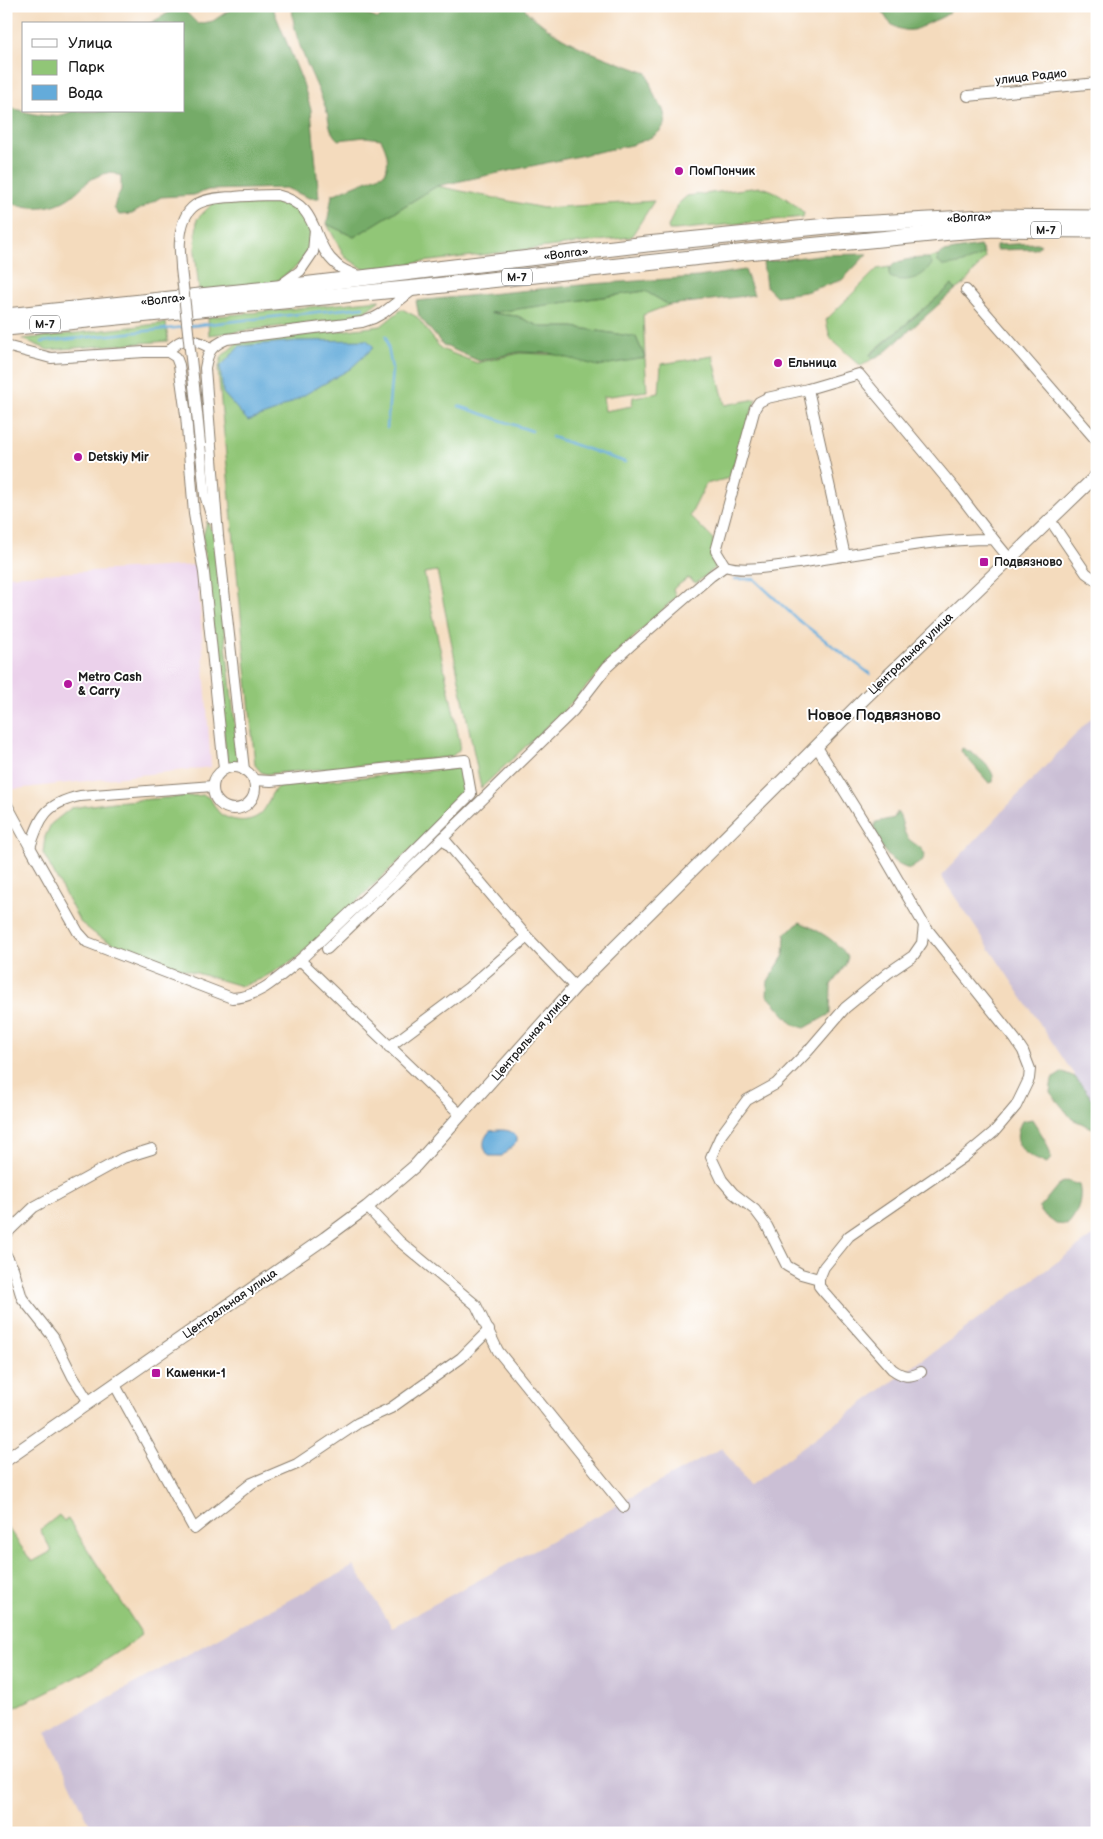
<svg xmlns="http://www.w3.org/2000/svg" width="1103" height="1839" viewBox="0 0 1103 1839" font-family="'Balsamiq Sans',sans-serif">
<style>
.built{fill:#ebd1eb}
.industrial{fill:#cbbfd5}
.green{fill:#91c677;stroke:#56714a}
.forest{fill:#74ab68;stroke:#486442}
.water{fill:#64abda;stroke:#40647b}
.lines{fill:none;stroke-linecap:round;stroke-linejoin:round}
.stream{stroke:#64abda;stroke-width:2.5}
.minor-casing{stroke:#887c6c;stroke-width:12}
.major-casing{stroke:#887c6c;stroke-width:14}
.highway-casing{stroke:#887c6c;stroke-width:17}
.minor{stroke:#fff;stroke-width:10}
.major{stroke:#fff;stroke-width:12}
.highway{stroke:#fff;stroke-width:15}
.minor-bridge-casing{stroke:#887c6c;stroke-width:12;stroke-linecap:butt}
.minor-bridge{stroke:#fff;stroke-width:10}
.poi-dot{fill:#b5179e;stroke:#fff;stroke-width:2}
.labels{text-anchor:middle;dominant-baseline:central;stroke-width:4;stroke-linejoin:round;paint-order:stroke}
.shield{fill:#fff;stroke:#606060;stroke-width:1}
.shield-label{font-size:11px;font-weight:bold;fill:#1c1c1c}
.street-label{font-size:12px;fill:#1c1c1c;stroke:#fff}
.poi-label{font-size:12px;font-weight:bold;fill:#1c1c1c;stroke:#fff;text-anchor:start}
.quarter-label{font-size:15px;font-weight:bold;fill:#1c1c1c;stroke:#fff}
</style>
<rect width="100%" height="100%" fill="#fff"/>
<filter id="ink" filterUnits="userSpaceOnUse"><feTurbulence type="fractalNoise" baseFrequency=".02" numOctaves="2"/><feDisplacementMap in="SourceGraphic" scale="10" xChannelSelector="R" yChannelSelector="G"/><feConvolveMatrix kernelMatrix="1 2 1 2 8 2 1 2 1" color-interpolation-filters="sRGB"/></filter>
<filter id="wash" filterUnits="userSpaceOnUse"><feTurbulence type="fractalNoise" baseFrequency=".0096" numOctaves="4" result="noise"/><feDisplacementMap in="SourceGraphic" scale="20" xChannelSelector="R" yChannelSelector="G"/><feGaussianBlur stdDeviation="1.12" result="paint"/><feColorMatrix in="noise" values="0 0 0 0 0 0 0 0 0 0 0 0 0 0 0 0 0 1.4 0 .05"/><feComposite in="paint" operator="in"/></filter>
<g filter="url(#wash)">
<rect width="100%" height="100%" fill="#f4dbbd"/>
<polygon class="built" points="197,565 211,767 6,790 6,576"/>
<g class="industrial">
<polygon points="1097,712 1097,1109 941,876"/>
<polygon points="1097,1233 1097,1833 94,1833 46,1732 245,1623 354,1566 392,1627 722,1448 749,1486"/>
</g>
<g class="green">
<polygon points="437,186 543,208 654,201 631,237 364,269 345,257 327,224 354,237"/>
<path d="M 760,187 C 775,189 794,203 804,213 L 803,217 L 675,230 L 669,230 L 668,227 L 677,205 L 687,196 Z"/>
<polygon points="272,200 283,201 300,209 311,229 309,250 297,266 276,282 199,291 195,251 197,219 213,203"/>
<polygon points="984,253 985,258 964,284 955,290 952,285 870,354 872,359 861,366 830,338 826,320 877,269 890,267 889,273 932,264 928,258 938,256 938,262 979,257"/>
<polygon points="645,291 669,305 643,315 645,358 636,337 573,327 539,327 518,316 488,313"/>
<polygon points="380,300 358,317 209,335 208,317"/>
<polygon points="402,309 417,317 441,349 477,363 520,353 645,359 647,391 603,397 605,411 632,406 633,397 659,393 661,364 713,356 725,405 756,399 729,478 706,484 690,516 713,539 717,561 714,569 696,583 688,578 673,589 676,597 612,658 568,707 481,788 437,571 424,573 460,743 459,750 451,757 266,774 261,772 255,765 218,370 222,356 237,343 381,326"/>
<polygon points="166,323 168,341 48,350 23,339"/>
<polygon points="207,521 214,536 239,762 227,763 203,537"/>
<path d="M 458,768 L 463,770 L 470,793 L 296,959 L 261,979 L 241,986 L 152,960 L 99,937 L 80,922 L 43,853 L 45,837 L 51,824 L 71,808 L 113,802 L 204,795 C 214,799 214,810 222,815 C 235,823 255,823 264,810 C 271,800 269,793 280,785 Z"/>
<path d="M 59,1515 L 64,1521 L 68,1519 L 70,1522 L 142,1634 C 102,1668 52,1688 6,1712 L 6,1529 L 8,1528 L 32,1562 L 52,1551 L 40,1530 Z"/>
</g>
<g class="forest">
<path d="M 232,6 L 272,6 L 303,83 L 311,110 L 319,198 L 309,198 L 286,188 L 208,190 L 194,195 L 161,197 L 132,214 L 119,215 L 114,208 L 116,200 L 121,190 L 121,176 L 111,172 C 90,177 88,182 73,195 C 53,211 29,209 6,202 L 6,106 C 25,112 53,122 72,111 L 184,111 L 184,24 L 149,24 L 175,9 L 186,12 L 198,24 L 213,21 L 231,9 Z"/>
<path d="M 292,6 L 356,6 L 358,11 L 378,19 L 386,12 L 384,6 L 524,6 C 526,13 532,16 537,20 C 569,47 609,59 647,73 C 650,81 652,92 656,99 C 659,104 663,107 664,113 C 670,134 645,140 631,145 L 437,186 L 354,237 L 327,224 L 332,195 L 385,173 C 390,161 387,151 381,139 L 365,137 L 338,140 C 328,131 330,121 326,109 C 314,75 293,43 292,6 Z"/>
<path d="M 882,6 L 954,6 C 950,15 940,18 931,22 C 926,24 919,29 913,30 C 897,32 884,22 882,6 Z"/>
<polygon points="1037,243 1041,245 1035,249 996,250 996,245"/>
<path d="M 980,246 L 984,253 C 973,262 957,265 943,266 L 938,262 L 938,256 L 943,252 Z"/>
<polygon points="867,254 842,280 805,292 776,296 766,286 763,262 819,255"/>
<path d="M 928,258 L 932,264 C 923,278 906,284 890,277 C 883,259 917,258 928,258 Z"/>
<polygon points="745,270 754,295 669,305 645,291 490,313 517,316 541,327 573,327 636,337 645,358 598,366 549,353 519,352 479,361 443,345 419,316 416,301 591,284 698,277"/>
<polygon points="952,285 955,290 884,353 872,359 870,355"/>
<path d="M 962,748 C 973,752 997,769 993,782 L 989,783 L 961,751 Z"/>
<path d="M 897,812 C 904,820 901,830 908,838 C 914,845 922,846 925,855 L 922,861 L 910,869 C 891,865 877,845 874,827 L 876,822 L 894,818 Z"/>
<path d="M 800,922 C 819,931 836,940 848,957 L 845,966 L 831,985 L 830,1014 L 805,1028 L 794,1025 L 767,995 L 768,981 L 784,955 L 785,934 Z"/>
<polygon points="1063,1072 1075,1077 1097,1105 1097,1130 1072,1119 1050,1092 1052,1079"/>
<path d="M 1032,1119 C 1040,1132 1049,1143 1051,1158 L 1047,1163 C 1025,1157 1009,1144 1022,1121 Z"/>
<path d="M 1067,1181 L 1079,1185 C 1083,1199 1077,1215 1067,1225 L 1056,1224 L 1040,1212 L 1040,1207 L 1059,1184 Z"/>
</g>
<g class="water">
<polygon points="367,340 374,347 350,369 276,411 248,421 223,393 220,367 240,346 299,341"/>
<path d="M 498,1130 C 507,1130 512,1130 517,1138 L 517,1142 L 502,1156 L 489,1156 C 482,1148 482,1139 490,1131 Z"/>
</g>
<g class="lines">
<g class="stream">
<polyline points="190,326 363,307"/>
<polyline points="386,336 392,369 387,428"/>
<polyline points="42,342 185,327"/>
<polyline points="459,406 532,431"/>
<polyline points="552,437 625,462"/>
<polyline points="735,579 754,579 797,619 870,674"/>
</g>
</g>
</g>
<g filter="url(#ink)">
<g class="lines">
<defs>
<g id="minor">
<polyline points="968,96 1097,83"/>
<path d="M 181,268 C 181,259 179,250 180,241 C 182,203 201,198 234,197 C 248,196 262,195 277,195 C 322,206 309,242 337,265 C 343,271 354,274 361,277"/>
<polyline points="278,287 300,271 313,252 315,229"/>
<polyline points="966,290 1097,441"/>
<polyline points="6,346 51,358 144,352 168,352 176,357 179,365 186,415 194,514 204,573 224,769"/>
<path d="M 168,352 C 183,334 192,338 211,348"/>
<polyline points="808,389 845,556"/>
<polyline points="197,413 205,495 212,518"/>
<polyline points="1050,520 1086,573 1097,581"/>
<path d="M 992,539 C 930,539 867,553 805,562 C 784,565 745,573 725,566 L 716,551 L 755,408 L 759,402 L 767,398 L 808,389 L 859,374 C 891,412 923,450 955,489 C 973,512 990,536 1009,558"/>
<path d="M 817,747 L 873,837 L 924,925 L 1015,1039 L 1023,1051 L 1030,1069 L 1029,1079 L 1016,1106 L 994,1132 L 964,1157 L 849,1236 L 824,1267 L 819,1279 L 819,1286 L 823,1291 L 892,1369 C 903,1377 909,1378 921,1372"/>
<circle cx="234" cy="788" r="21"/>
<path d="M 244,770 L 218,536 L 205,368 C 208,351 211,346 227,339 L 362,322 L 374,318 L 383,313 L 414,289"/>
<polyline points="254,780 271,781 465,760 471,794 393,872 300,960"/>
<path d="M 6,803 L 30,847 C 41,816 45,804 80,796 L 213,786"/>
<polyline points="443,838 527,937 575,987"/>
<path d="M 30,847 L 78,932 L 87,942 L 232,998 C 260,997 279,977 300,960 L 461,1115"/>
<polyline points="327,949 443,838 573,711 607,667 630,646 711,576 725,566"/>
<polyline points="389,1047 468,988 527,937"/>
<polyline points="367,1207 399,1241 476,1305 498,1351 624,1507"/>
<polyline points="6,1234 34,1207 123,1158 152,1149"/>
<polyline points="6,1255 13,1268 22,1298 53,1337 73,1377 89,1402"/>
<polyline points="819,1279 801,1274 787,1266 767,1226 755,1210 733,1193 722,1180 711,1157 721,1135 747,1100 776,1084 808,1051 845,1008 888,973 913,956 922,943 924,925"/>
<polyline points="115,1385 194,1529 252,1483 297,1464 358,1423 391,1408 461,1358 489,1330"/>
</g>
<polyline id="major" points="6,1460 325,1238 367,1207 415,1166 575,987 868,695 1097,475"/>
<g id="highway">
<polyline points="6,316 277,288 647,244 837,225 985,217 1097,218"/>
<polyline points="6,328 416,288 747,252 951,232 995,229 1097,230"/>
</g>
</defs>
<use href="#minor" class="minor-casing"/>
<use href="#major" class="major-casing"/>
<use href="#highway" class="highway-casing"/>
<use href="#minor" class="minor"/>
<use href="#major" class="major"/>
<use href="#highway" class="highway"/>
<defs>
<polyline id="minor-bridge" points="181,268 197,413"/>
</defs>
<use href="#minor-bridge" class="minor-bridge-casing"/>
<use href="#minor-bridge" class="minor-bridge"/>
</g>
</g>
<g class="poi-dot">
<circle cx="679" cy="171" r="5"/>
<circle cx="778" cy="363" r="5"/>
<circle cx="78" cy="457" r="5"/>
<rect x="979" y="557" width="10" height="10" rx="2.5"/>
<circle cx="68" cy="684" r="5"/>
<rect x="151" y="1368" width="10" height="10" rx="2.5"/>
</g>
<g class="labels">
<g class="shield">
<rect x="1031" y="221.5" width="30" height="17" rx="4"/>
<rect x="502" y="268.5" width="30" height="17" rx="4"/>
<rect x="30" y="315.5" width="30" height="17" rx="4"/>
</g>
<g class="shield-label">
<text x="1046" y="230">М-7</text>
<text x="517" y="277">М-7</text>
<text x="45" y="324">М-7</text>
</g>
<g class="street-label">
<text transform="translate(1031 77) rotate(-6)">улица Радио</text>
<text transform="translate(969 218) rotate(-3)">«Волга»</text>
<text transform="translate(566 254) rotate(-7)">«Волга»</text>
<text transform="translate(163 300) rotate(-6)">«Волга»</text>
<text transform="translate(911 654) rotate(-44)">Центральная улица</text>
<text transform="translate(531 1037) rotate(-49)">Центральная улица</text>
<text transform="translate(230 1304) rotate(-35)">Центральная улица</text>
</g>
<g class="poi-label">
<text x="689" y="171">ПомПончик</text>
<text x="788" y="363">Ельница</text>
<text x="88" y="457">Detskiy Mir</text>
<text x="994" y="562">Подвязново</text>
<text x="78" y="677">Metro Cash<tspan x="78" dy="14">&amp; Carry</tspan></text>
<text x="166" y="1373">Каменки-1</text>
</g>
<g class="quarter-label">
<text x="874" y="715">Новое Подвязново</text>
</g>
</g>
<rect width="1103" height="1839" fill="none" stroke="#fff" stroke-width="25"/>
<rect x="22" y="22" width="162" height="90" fill="#ffffff" stroke="#a4a4a4"/>
<rect x="32" y="39" width="25" height="8" fill="#ffffff" stroke="#a4a4a4"/>
<text x="68" y="48" font-size="15" fill="#1c1c1c">Улица</text>
<rect x="32" y="60" width="25" height="15" fill="#91c677" stroke="#a4a4a4"/>
<text x="68" y="72" font-size="15" fill="#1c1c1c">Парк</text>
<rect x="32" y="85" width="25" height="15" fill="#64abda" stroke="#a4a4a4"/>
<text x="68" y="98" font-size="15" fill="#1c1c1c">Вода</text>
</svg>
